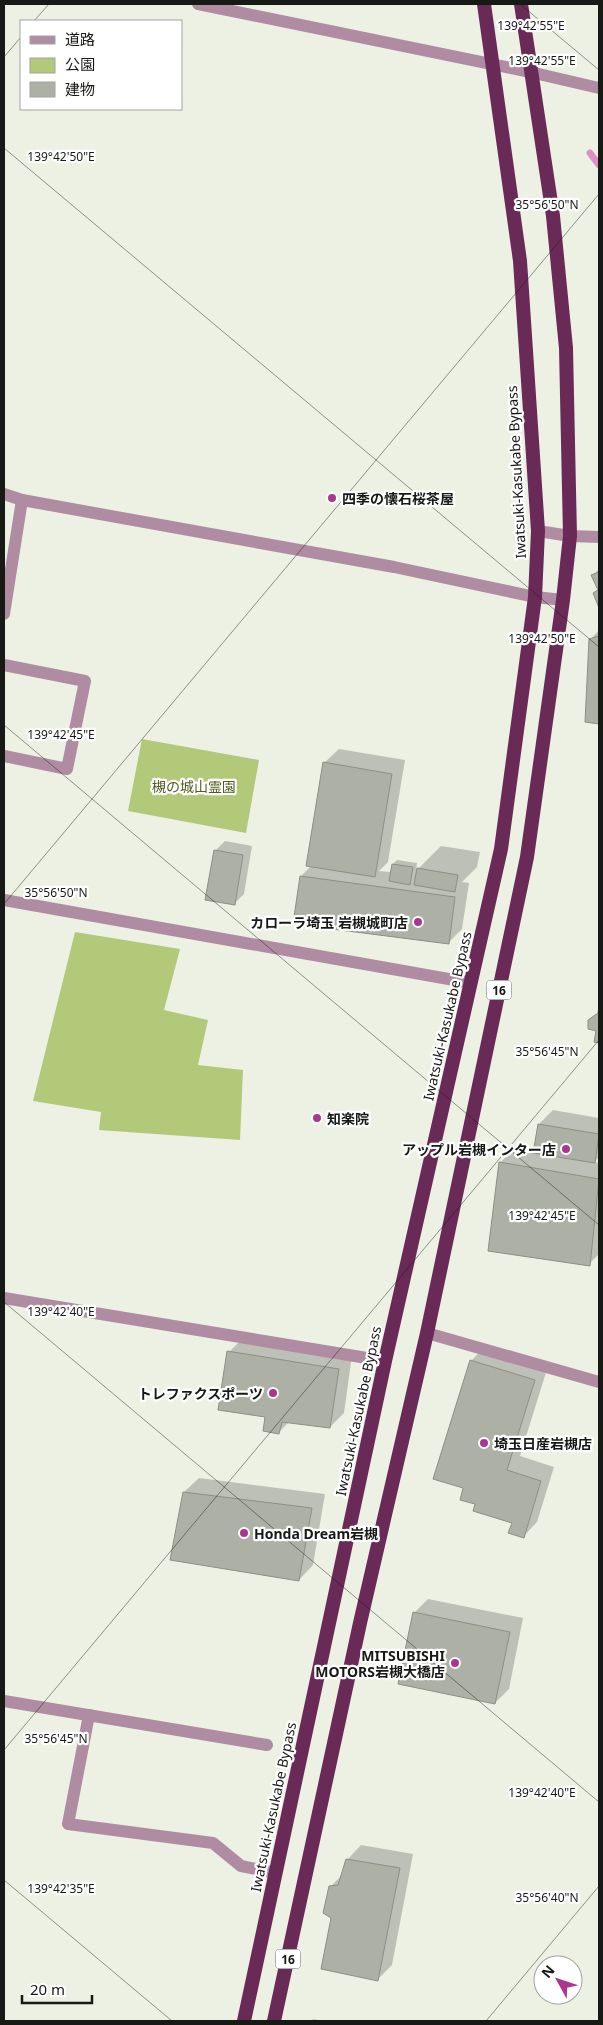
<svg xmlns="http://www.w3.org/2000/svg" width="603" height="2025" viewBox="0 0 603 2025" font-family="'Noto Sans','Noto Sans JP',sans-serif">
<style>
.green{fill:#b1c979}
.shadow{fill:#0003}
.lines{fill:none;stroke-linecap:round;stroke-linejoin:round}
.stream{stroke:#de8fc4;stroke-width:7}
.building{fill:#adb1a5;stroke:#8b8f84}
.minor{stroke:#af8ca2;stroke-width:12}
.tertiary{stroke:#af8ca2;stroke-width:12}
.trunk{stroke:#692a58;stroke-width:14}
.ticks{fill:none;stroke:#171915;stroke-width:1;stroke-opacity:0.45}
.poi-dot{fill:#ac368d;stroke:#fff;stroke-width:2}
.labels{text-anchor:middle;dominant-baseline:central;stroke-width:4.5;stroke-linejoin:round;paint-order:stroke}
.shield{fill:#fff;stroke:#5d5e5b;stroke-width:1}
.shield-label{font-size:12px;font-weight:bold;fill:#171915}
.street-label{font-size:14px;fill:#171915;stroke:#fff}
.poi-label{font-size:14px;font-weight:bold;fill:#171915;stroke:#fff;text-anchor:start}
.park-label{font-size:14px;fill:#4e5e21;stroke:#fff}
.ticks-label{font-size:12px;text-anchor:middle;fill:#171915;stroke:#fff;stroke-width:4.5;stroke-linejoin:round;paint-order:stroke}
</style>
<rect width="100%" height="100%" fill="#edf1e4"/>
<g class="green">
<polygon points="142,739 259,760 246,833 128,811"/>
<polygon points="75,932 180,949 164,1010 208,1020 198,1065 243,1070 240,1140 99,1130 101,1112 33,1101"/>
</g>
<g class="shadow">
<polygon points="599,569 599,604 594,593 599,588 593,575"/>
<polygon points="599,630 599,723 586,721 590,640"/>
<polygon points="339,749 405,760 388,862 379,871 391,872 393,864 397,860 417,863 416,871 441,846 480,852 477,867 462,882 469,883 462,929 448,943 301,876 311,866 324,763"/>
<polygon points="225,841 252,846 244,894 234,904 215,851"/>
<polygon points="553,1110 599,1118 599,1157 594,1162 599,1163 599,1254 589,1264 500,1163 514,1148 535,1152 539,1124"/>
<polygon points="243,1338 352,1355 344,1413 330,1427 289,1422 279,1432 266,1416 229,1352"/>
<polygon points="485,1346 548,1366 520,1456 554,1467 537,1522 523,1537 513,1522 477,1504 465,1487 471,1361"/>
<polygon points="199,1478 325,1494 313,1565 299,1580 184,1492"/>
<polygon points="428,1599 523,1618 509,1689 495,1703 414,1613"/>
<polygon points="361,1845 413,1854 392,1965 378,1979 333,1918 330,1887 343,1874 347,1860"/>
<polygon points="313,2019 324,2021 311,2021"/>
</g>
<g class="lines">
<polyline class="stream" points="590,153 599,165"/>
</g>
<g class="building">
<polygon points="599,572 599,608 593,593 598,590 591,575"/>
<polygon points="599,636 599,724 585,722 589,639"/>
<polygon points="323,762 392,774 375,877 306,866"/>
<polygon points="214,850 243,855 235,905 205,900"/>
<polygon points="392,864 413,867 410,885 389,881"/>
<polygon points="417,868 458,875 455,892 414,885"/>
<polygon points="300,876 455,897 449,944 293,924"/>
<polygon points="599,1007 599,1043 594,1042 596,1031 588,1029 588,1020 598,1013"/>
<polygon points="538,1124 599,1134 595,1163 533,1153"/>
<polygon points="499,1162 599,1179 590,1266 488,1251"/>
<polygon points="227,1351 339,1369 330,1428 282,1422 279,1434 263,1431 265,1417 218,1410"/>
<polygon points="470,1360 535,1380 507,1470 541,1481 524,1538 508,1533 512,1523 473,1511 475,1504 460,1500 463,1488 433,1479"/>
<polygon points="183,1492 312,1508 299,1581 170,1560"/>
<polygon points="413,1612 510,1632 495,1704 398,1684"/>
<polygon points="346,1859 400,1868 378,1981 321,1969 331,1918 323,1913 329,1886 338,1885"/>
</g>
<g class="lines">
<g class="minor">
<polyline points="538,531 570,536 599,537"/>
<polyline points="4,614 22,500"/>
<polyline points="4,665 85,681 67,769 4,756"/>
<polyline points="4,900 471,983"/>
<polyline points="4,1298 385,1361"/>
<polyline points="4,1701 267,1745"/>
<polyline points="89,1715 68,1824 213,1843 241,1866 276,1873"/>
</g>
<g class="tertiary">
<polyline points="198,4 530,72 599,88"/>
<polyline points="4,494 22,500 394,567 535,597 563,600"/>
<polyline points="427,1333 599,1382"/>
</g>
<g class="trunk">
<polyline points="244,2021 385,1361 501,849 535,597 538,531 520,261 484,4"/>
<polyline points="274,2021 360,1623 427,1333 527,857 563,600 570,536 566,348 553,216 521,4"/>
</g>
</g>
<path class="ticks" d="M 520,4 L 599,70M 34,21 L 49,4M 4,57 L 21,37M 4,148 L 599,647M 4,725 L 599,1225M 4,904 L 599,194M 4,1302 L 599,1802M 4,1750 L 599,1040M 4,1880 L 172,2021M 486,2021 L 599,1886"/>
<g class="poi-dot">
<circle cx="332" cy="498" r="5"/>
<circle cx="418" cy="922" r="5"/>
<circle cx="317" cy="1118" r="5"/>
<circle cx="566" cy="1149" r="5"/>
<circle cx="273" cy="1393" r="5"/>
<circle cx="484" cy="1443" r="5"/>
<circle cx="244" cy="1533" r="5"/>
<circle cx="455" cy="1663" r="5"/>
</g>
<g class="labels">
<g class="shield">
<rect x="486.5" y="980.5" width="25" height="19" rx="4"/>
<rect x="275.5" y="1949.5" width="25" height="19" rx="4"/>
</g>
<g class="shield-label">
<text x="499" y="990">16</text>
<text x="288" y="1959">16</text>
</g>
<g class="street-label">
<text transform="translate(516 472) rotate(-93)">Iwatsuki-Kasukabe Bypass</text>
<text transform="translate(447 1016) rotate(-77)">Iwatsuki-Kasukabe Bypass</text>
<text transform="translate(358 1411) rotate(-78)">Iwatsuki-Kasukabe Bypass</text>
<text transform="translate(273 1807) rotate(-78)">Iwatsuki-Kasukabe Bypass</text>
</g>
<g class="poi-label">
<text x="342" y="498">四季の懐石桜茶屋</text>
<text x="408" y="922" text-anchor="end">カローラ埼玉 岩槻城町店</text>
<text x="327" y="1118">知楽院</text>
<text x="556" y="1149" text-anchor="end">アップル岩槻インター店</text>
<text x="263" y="1393" text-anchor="end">トレファクスポーツ</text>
<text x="494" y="1443">埼玉日産岩槻店</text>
<text x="254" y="1533">Honda Dream岩槻</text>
<text x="445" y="1655" text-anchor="end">MITSUBISHI<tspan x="445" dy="16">MOTORS岩槻大橋店</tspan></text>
</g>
<g class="park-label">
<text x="194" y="786">槻の城山霊園</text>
</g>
</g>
<g class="ticks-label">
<text x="531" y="30">139°42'55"E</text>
<text x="542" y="65">139°42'55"E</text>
<text x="61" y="161">139°42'50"E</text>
<text x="547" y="209">35°56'50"N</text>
<text x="542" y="643">139°42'50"E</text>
<text x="61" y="739">139°42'45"E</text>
<text x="56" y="897">35°56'50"N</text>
<text x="547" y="1056">35°56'45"N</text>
<text x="542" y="1220">139°42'45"E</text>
<text x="61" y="1316">139°42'40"E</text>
<text x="56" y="1743">35°56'45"N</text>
<text x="542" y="1797">139°42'40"E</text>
<text x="61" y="1893">139°42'35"E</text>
<text x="547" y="1902">35°56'40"N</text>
</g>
<rect width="603" height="2025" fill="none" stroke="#171915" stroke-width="10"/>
<rect x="20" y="20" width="162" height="90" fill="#ffffff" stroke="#a2a3a1"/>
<rect x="30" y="36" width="25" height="8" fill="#af8ca2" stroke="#a2a3a1"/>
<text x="65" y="45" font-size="15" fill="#171915">道路</text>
<rect x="30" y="58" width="25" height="15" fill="#b1c979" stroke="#a2a3a1"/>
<text x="65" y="70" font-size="15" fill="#171915">公園</text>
<rect x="30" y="82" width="25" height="15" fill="#adb1a5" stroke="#a2a3a1"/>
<text x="65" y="95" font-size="15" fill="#171915">建物</text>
<g transform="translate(558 1980) rotate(310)"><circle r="24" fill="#ffffff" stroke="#a2a3a1"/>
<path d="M0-4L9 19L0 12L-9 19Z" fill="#ac368d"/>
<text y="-8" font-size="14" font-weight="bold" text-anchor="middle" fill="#171915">N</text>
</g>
<path d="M22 1995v8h70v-8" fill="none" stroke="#171915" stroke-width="2.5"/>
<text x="30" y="1995" font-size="15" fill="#171915" stroke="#ffffff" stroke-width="4" paint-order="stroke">20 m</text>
</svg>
